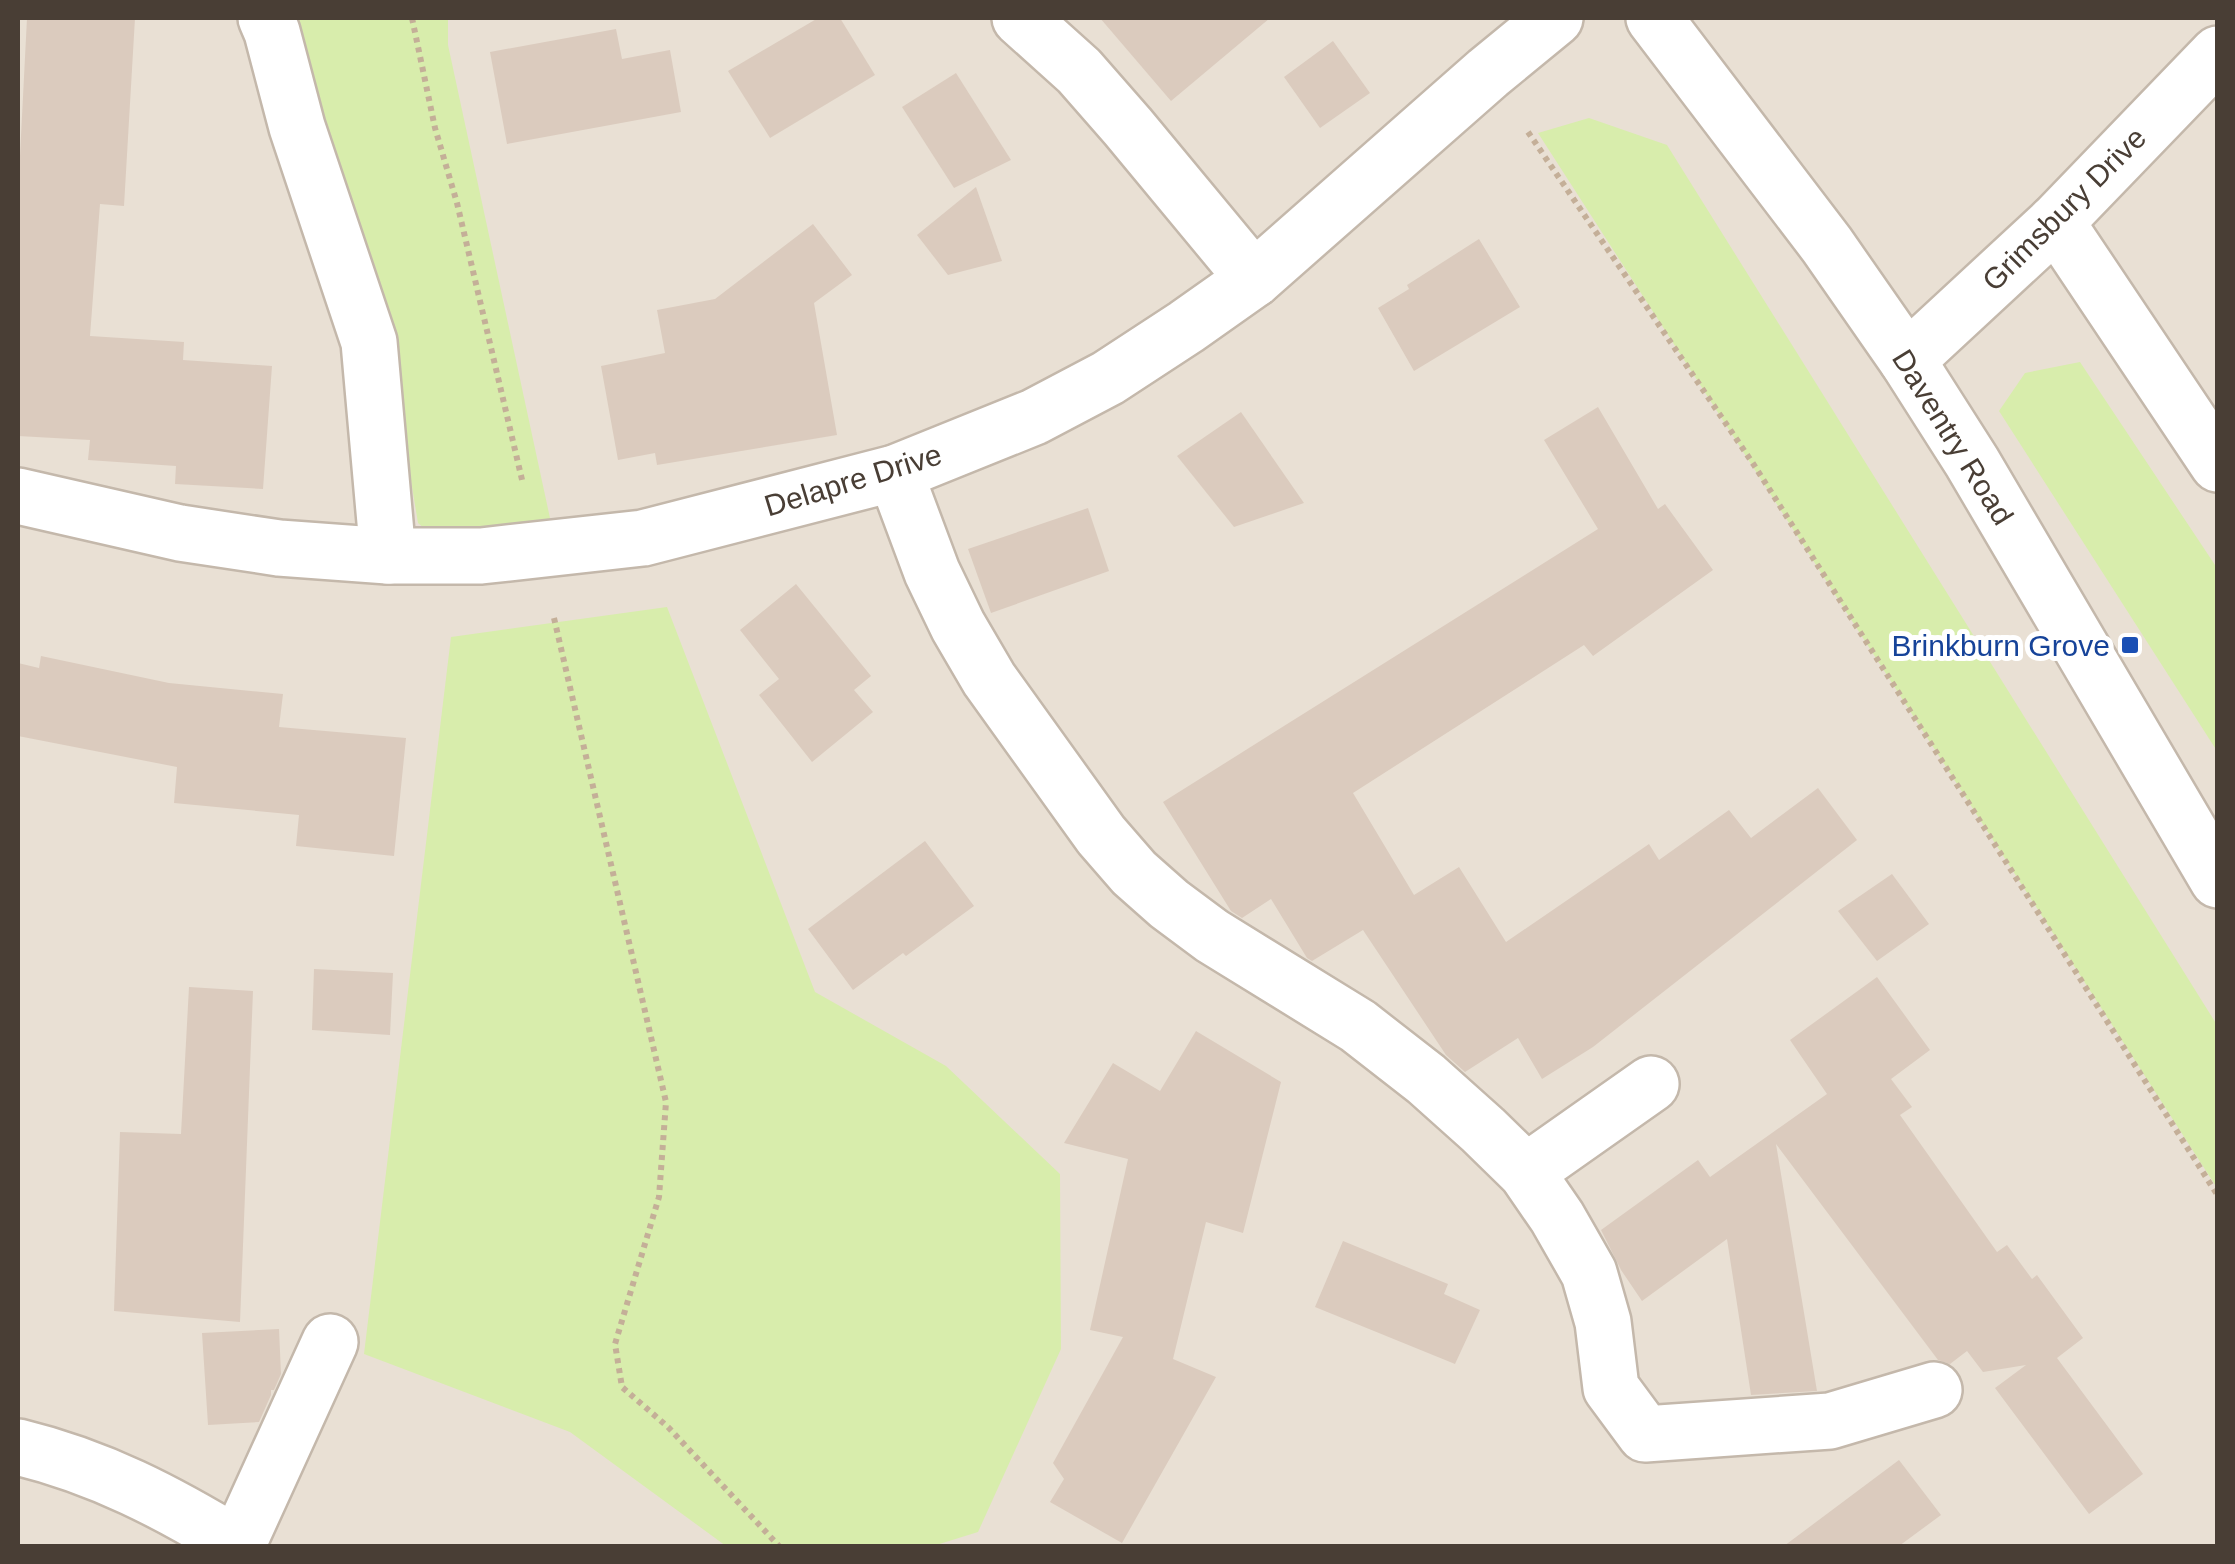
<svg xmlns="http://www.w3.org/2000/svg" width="2235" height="1564" viewBox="0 0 2235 1564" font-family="Arial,sans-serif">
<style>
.residential{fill:#e9e0d4}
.green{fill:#d8edac}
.building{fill:#dbcbbe}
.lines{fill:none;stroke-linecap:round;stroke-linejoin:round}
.minor-casing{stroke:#c4b8ab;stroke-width:60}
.path{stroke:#c4af98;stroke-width:6;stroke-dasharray:5 5;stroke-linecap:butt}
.minor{stroke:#fff;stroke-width:55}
.transit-dot{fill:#1a4fb4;stroke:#fff;stroke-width:4}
.labels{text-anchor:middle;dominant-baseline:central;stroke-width:10;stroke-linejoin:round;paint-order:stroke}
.street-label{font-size:30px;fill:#493e35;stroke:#fff}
.transit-label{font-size:30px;fill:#164399;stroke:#fff;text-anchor:end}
</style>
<rect width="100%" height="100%" fill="#f5efe7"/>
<rect class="residential" x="18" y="18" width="2199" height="1528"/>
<g class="green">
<polygon points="285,18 448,18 448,45 553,532 439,541 418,523 376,269"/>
<polygon points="1589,118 1667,145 2217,1025 2217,1188 1538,133"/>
<polygon points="2080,362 2217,568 2217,751 1999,411 2025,373"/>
<polygon points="667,607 815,992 946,1066 1060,1174 1061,1349 978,1532 933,1546 726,1546 570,1432 364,1354 451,637"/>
</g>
<g class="building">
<polygon points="27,18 135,18 124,206 100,204 90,336 184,342 183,360 272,366 263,489 175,484 176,466 88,460 90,440 18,436 18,195"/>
<polygon points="818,18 840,18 875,75 770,138 728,71"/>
<polygon points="1100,18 1270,18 1171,101"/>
<polygon points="616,29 622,59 670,50 681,112 507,144 490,52"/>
<polygon points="1333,41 1370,93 1320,128 1284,77"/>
<polygon points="956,73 1011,160 954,188 902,107"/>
<polygon points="976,187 1002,261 948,275 917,235"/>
<polygon points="813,224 852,275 814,303 837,435 657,465 655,453 618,460 601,366 665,353 657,310 715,299"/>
<polygon points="1479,239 1520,307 1414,371 1378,308 1409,289 1407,285"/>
<polygon points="1598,407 1658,509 1665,504 1713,570 1593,656 1584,645 1353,793 1414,895 1459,867 1506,942 1649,844 1659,860 1729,810 1751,838 1818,788 1857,840 1593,1047 1542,1079 1518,1038 1465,1072 1446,1055 1363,930 1312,961 1307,958 1271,899 1242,918 1231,911 1163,802 1598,529 1544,440"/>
<polygon points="1241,412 1304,503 1234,527 1177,456"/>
<polygon points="1088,508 1109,571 991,613 968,549"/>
<polygon points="796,584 871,676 854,690 873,712 812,762 759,695 779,679 740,630"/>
<polygon points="41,656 169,683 283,694 279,727 406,738 394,856 296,846 299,815 174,803 177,767 18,736 18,663 39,668"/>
<polygon points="925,841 974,906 906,956 903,953 853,990 808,929"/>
<polygon points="1892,874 1929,924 1877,961 1838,911"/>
<polygon points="314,969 393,973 390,1035 312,1030"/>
<polygon points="1877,977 1930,1050 1891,1079 1912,1107 1900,1115 1997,1252 2007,1245 2032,1279 2037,1275 2083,1338 2057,1358 2143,1474 2089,1514 1995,1388 2026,1365 1983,1372 1967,1351 1950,1364 1938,1360 1776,1144 1817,1391 1751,1395 1727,1239 1642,1301 1621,1270 1601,1230 1698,1160 1710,1177 1827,1094 1790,1040"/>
<polygon points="189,987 253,991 240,1322 114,1311 120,1132 181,1134"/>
<polygon points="1196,1031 1281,1082 1243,1233 1206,1222 1173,1359 1216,1377 1122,1543 1050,1502 1064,1479 1053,1463 1123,1337 1090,1330 1128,1159 1064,1143 1113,1063 1160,1091"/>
<polygon points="1343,1241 1448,1284 1444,1294 1480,1310 1455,1364 1315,1307"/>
<polygon points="279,1329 281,1374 274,1390 271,1390 271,1395 259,1422 208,1425 202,1333"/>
<polygon points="1899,1460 1941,1515 1899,1546 1784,1546"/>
</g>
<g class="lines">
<defs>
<g id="minor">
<polyline points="266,18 272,32 297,127 369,342 388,556"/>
<polyline points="1020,18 1079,71 1128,127 1254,279"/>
<polyline points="1654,18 1827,245 1907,360 1972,462 2218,880"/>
<polyline points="2056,222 2218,464"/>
<polyline points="1907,360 2056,222 2218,54"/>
<polyline points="895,473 932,572 958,626 989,679 1101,835 1134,873 1169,904 1212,936 1358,1026 1426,1079 1483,1130 1526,1172 1557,1217 1589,1273 1603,1322 1611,1388 1645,1434 1830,1421 1934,1390"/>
<polyline points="18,496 180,533 279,548 388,556 481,556 643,538 895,473 1034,417 1108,378 1186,327 1254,279 1488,73 1555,18"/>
<polyline points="1526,1172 1651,1084"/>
<path d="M 18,1447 C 100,1467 167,1502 239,1546"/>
<polyline points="237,1546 330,1342"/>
</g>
</defs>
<use href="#minor" class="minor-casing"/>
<g class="path">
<polyline points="412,18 435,128 457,203 523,484"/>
<polyline points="1528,132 1754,465 2218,1196"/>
<polyline points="554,618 666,1102 659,1197 615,1344 622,1387 668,1427 779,1546"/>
</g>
<use href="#minor" class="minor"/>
</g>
<rect class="transit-dot" x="2120" y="635" width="20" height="20" rx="5"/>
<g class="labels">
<g class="street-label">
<text transform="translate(2064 209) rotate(-45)">Grimsbury Drive</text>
<text transform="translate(1953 437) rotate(58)">Daventry Road</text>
<text transform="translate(853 480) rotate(-17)">Delapre Drive</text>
</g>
<g class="transit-label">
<text x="2110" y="645">Brinkburn Grove</text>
</g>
</g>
<rect width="2235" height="1564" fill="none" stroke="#493e35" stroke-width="40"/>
</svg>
